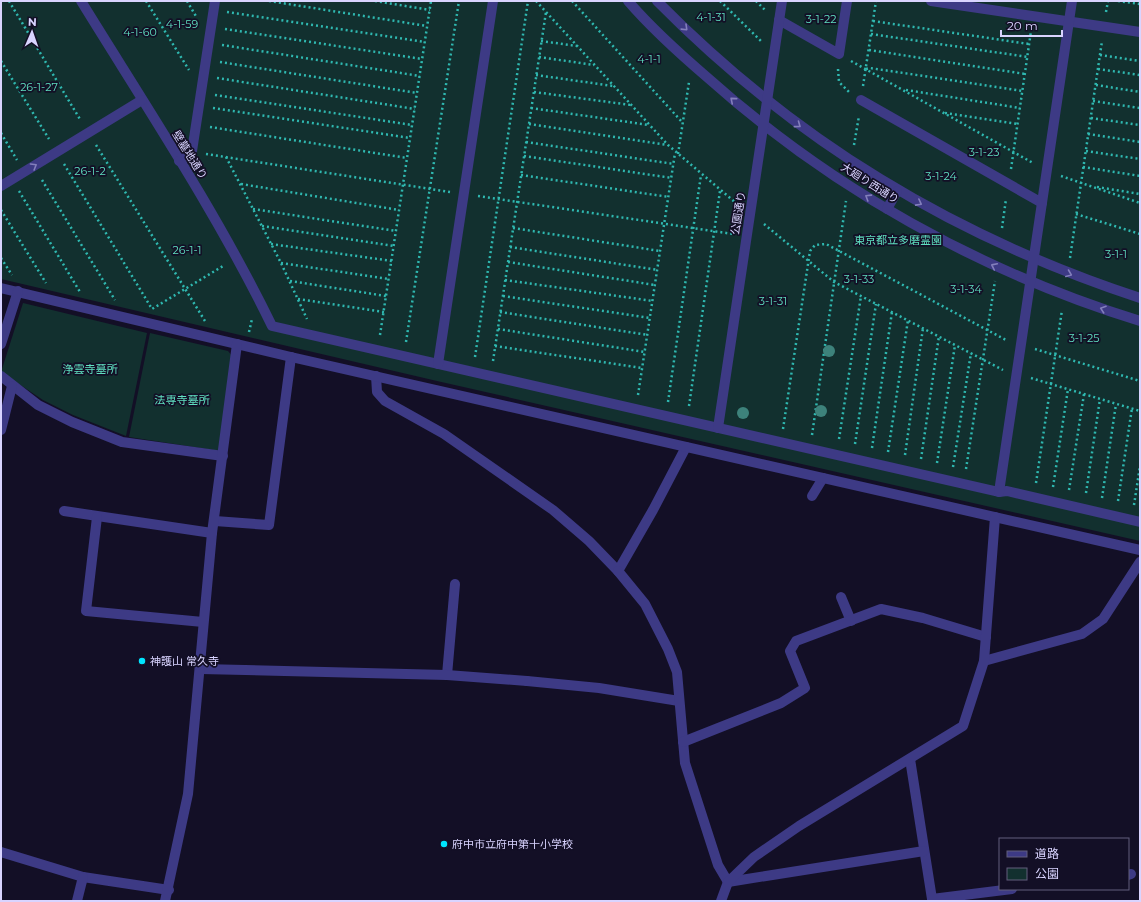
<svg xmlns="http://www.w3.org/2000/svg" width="1141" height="902" viewBox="0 0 1141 902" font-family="Montserrat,'Noto Sans JP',sans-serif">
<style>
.green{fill:#12302f}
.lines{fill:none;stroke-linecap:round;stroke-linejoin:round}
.path{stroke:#2fb8b0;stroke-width:2.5;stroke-dasharray:2 3;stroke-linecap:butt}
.lane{stroke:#3d3a85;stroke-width:10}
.street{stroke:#3d3a85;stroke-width:10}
.tree{fill:#3d827b}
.oneway{stroke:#837fbc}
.poi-dot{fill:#00e5ff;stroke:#130f26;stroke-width:1.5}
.labels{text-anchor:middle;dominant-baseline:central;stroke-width:3.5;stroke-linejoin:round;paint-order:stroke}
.park-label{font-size:11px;fill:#5fe0c0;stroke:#130f26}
.street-label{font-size:11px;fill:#d9d4ff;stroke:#130f26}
.poi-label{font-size:11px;fill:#d9d4ff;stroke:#130f26;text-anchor:start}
</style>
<rect width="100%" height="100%" fill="#130f26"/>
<g class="green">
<polygon points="1,1 1140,1 1140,541 437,381 1,279"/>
<polygon points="23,303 147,333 126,436 73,415 43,400 1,372"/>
<polygon points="150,333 228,351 232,356 220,451 129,437"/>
</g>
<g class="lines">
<g class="path">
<polyline points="9,1 81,121"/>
<polyline points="146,1 189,70"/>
<polyline points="187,1 197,18"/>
<polyline points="269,1 427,26"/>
<polyline points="375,1 430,10"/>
<polyline points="536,1 668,145 736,203"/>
<polyline points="572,1 682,122"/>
<polyline points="720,1 761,41"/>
<polyline points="756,1 765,10"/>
<polyline points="1118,1 1140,4"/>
<polyline points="227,12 425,42"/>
<polyline points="1106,12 1108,1"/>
<polyline points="873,21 1029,44"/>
<polyline points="225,29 422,59"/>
<polyline points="871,34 1028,57"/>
<polyline points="541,41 577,46"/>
<polyline points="222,45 420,76"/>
<polyline points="869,50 1025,74"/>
<polyline points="1100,55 1140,61"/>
<polyline points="539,57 594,65"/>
<polyline points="1,61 49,139"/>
<polyline points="851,61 1033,163"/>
<polyline points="220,62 417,93"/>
<polyline points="838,69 839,82 849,92"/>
<polyline points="866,69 870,68 1023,91"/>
<polyline points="1098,69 1140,75"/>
<polyline points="536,75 613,86"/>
<polyline points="217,78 415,109"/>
<polyline points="1096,85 1140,92"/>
<polyline points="863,86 876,1"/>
<polyline points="906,90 1020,108"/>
<polyline points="534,92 631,105"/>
<polyline points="215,95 412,125"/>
<polyline points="1093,101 1140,108"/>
<polyline points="213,108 410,138"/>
<polyline points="531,108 649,125"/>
<polyline points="945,113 1018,124"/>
<polyline points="1091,118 1140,125"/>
<polyline points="529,124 667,145"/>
<polyline points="210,127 407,158"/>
<polyline points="1,133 17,160"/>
<polyline points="1088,134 1140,142"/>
<polyline points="526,142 674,164"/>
<polyline points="96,145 205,321"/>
<polyline points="854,145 859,116"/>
<polyline points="1086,151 1140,159"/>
<polyline points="206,154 450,192"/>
<polyline points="678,154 689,82"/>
<polyline points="524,156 672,178"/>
<polyline points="226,157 281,263 307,319"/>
<polyline points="64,164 152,309 223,266"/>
<polyline points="1083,167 1140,176"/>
<polyline points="1011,169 1031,31"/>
<polyline points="521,175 669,197"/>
<polyline points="1061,176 1140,203"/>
<polyline points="42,180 115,300"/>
<polyline points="241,184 399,210"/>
<polyline points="1097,187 1140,194"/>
<polyline points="19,191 80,292"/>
<polyline points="478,196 733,234"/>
<polyline points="253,209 396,231"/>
<polyline points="1,210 46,283"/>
<polyline points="1076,214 1140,234"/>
<polyline points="764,224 834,282 1003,370"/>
<polyline points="262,226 394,246"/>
<polyline points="513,228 660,251"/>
<polyline points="1002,228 1006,199"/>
<polyline points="271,244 392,261"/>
<polyline points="510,247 658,270"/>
<polyline points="1,258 12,275"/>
<polyline points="1070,258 1102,41"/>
<polyline points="508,262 655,285"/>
<polyline points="281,263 389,279"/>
<polyline points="505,280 653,301"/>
<polyline points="290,281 386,296"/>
<polyline points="503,296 650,318"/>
<polyline points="298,299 384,312"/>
<polyline points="500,312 648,335"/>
<polyline points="498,329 645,352"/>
<polyline points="249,332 252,319"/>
<polyline points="380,335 431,1"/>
<polyline points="406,342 459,1"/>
<polyline points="495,346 642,368"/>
<polyline points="1035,349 1140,381"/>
<polyline points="475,357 528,1"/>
<polyline points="493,361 546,12"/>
<polyline points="1031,378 1140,411"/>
<polyline points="638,395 675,153"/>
<polyline points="668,402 701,175"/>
<polyline points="689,406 720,191"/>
<polyline points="783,429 810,251 815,245 826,244 1006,340"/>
<polyline points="812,435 846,201"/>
<polyline points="839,439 861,296"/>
<polyline points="855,444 876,304"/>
<polyline points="872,448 892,312"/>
<polyline points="888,452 908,320"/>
<polyline points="905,455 923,328"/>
<polyline points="921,459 939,336"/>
<polyline points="937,463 955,345"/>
<polyline points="953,467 971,353"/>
<polyline points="966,469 995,281"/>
<polyline points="1036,483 1062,310"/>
<polyline points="1053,487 1068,389"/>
<polyline points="1069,490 1084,394"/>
<polyline points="1086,493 1100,399"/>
<polyline points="1102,498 1116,404"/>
<polyline points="1118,501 1132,408"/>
<polyline points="1134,505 1140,466"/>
</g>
<g class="lane">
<path d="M 81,1 C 147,108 217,213 272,326 L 999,492 L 1007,491 L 1140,522"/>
<path d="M 628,1 C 652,29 680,54 708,78 C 832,189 981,272 1140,321"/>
<path d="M 657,1 C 795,141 954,237 1140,298"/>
<polyline points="931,1 1140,32"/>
<polyline points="779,20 839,54 847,1"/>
<polyline points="861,100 1042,203"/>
<polyline points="179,161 192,151 215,1"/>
<polyline points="1,186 142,100"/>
<polyline points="887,209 897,191"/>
<polyline points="438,364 493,1"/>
<polyline points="376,376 377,392 385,401 444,434 553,510 589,541 618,571 653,510 686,447"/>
<polyline points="718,428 782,1"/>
<polyline points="999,492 1072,1"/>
<polyline points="812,496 823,478"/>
<polyline points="64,511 212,533"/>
<polyline points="97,517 86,611 203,622"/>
<polyline points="215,521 269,525 291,357"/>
<polyline points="841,597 851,621"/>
<polyline points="984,661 1082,634 1103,619 1140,562"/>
<polyline points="447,675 455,584"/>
<polyline points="527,681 599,688 679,701"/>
<polyline points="1,852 83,877 169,890"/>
<polyline points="77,901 83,877"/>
</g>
<g class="street">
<polyline points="1,288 291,357 1140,550"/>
<polyline points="1,344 18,291"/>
<polyline points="1,376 38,405 72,422 122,442 223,456"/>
<polyline points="1,430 12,386"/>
<polyline points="618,571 645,604 668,649 677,672 685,763 718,865 728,882"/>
<polyline points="201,669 447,675 527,681"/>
<polyline points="683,742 781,703 805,688 790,651 796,641 881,609 923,618 986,637"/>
<polyline points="910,759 932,899 1012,889"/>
<polyline points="1128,875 1131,874"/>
<polyline points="728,882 924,851"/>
<polyline points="165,901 188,794 212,533 237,344"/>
<polyline points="721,901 728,882 754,857 799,826 963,726 984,661 995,517"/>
</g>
</g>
<g class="tree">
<circle cx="829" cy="351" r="6"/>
<circle cx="821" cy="411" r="6"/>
<circle cx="743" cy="413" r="6"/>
</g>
<defs><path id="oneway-chevron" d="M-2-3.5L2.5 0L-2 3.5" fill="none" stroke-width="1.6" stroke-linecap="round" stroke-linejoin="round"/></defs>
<g class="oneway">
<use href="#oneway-chevron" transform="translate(685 28) rotate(44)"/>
<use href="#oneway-chevron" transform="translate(733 100) rotate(-140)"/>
<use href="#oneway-chevron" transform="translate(798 125) rotate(36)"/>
<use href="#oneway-chevron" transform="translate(34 166) rotate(-31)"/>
<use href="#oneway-chevron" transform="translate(868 197) rotate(-148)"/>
<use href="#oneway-chevron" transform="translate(919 203) rotate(28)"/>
<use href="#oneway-chevron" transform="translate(994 266) rotate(-154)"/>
<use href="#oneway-chevron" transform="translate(1069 274) rotate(22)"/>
<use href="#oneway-chevron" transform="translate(1103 309) rotate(-161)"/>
</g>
<g class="poi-dot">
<circle cx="142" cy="661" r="4"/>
<circle cx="444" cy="844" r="4"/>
</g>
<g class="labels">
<g class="park-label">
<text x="711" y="17">4-1-31</text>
<text x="821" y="19">3-1-22</text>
<text x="182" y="24">4-1-59</text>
<text x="140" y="32">4-1-60</text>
<text x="649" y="59">4-1-1</text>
<text x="39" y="87">26-1-27</text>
<text x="984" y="152">3-1-23</text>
<text x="90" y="171">26-1-2</text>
<text x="941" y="176">3-1-24</text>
<text x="898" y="240">東京都立多磨霊園</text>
<text x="187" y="250">26-1-1</text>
<text x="1116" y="254">3-1-1</text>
<text x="859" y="279">3-1-33</text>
<text x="966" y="289">3-1-34</text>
<text x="773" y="301">3-1-31</text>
<text x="1084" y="338">3-1-25</text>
<text x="90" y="369">浄雲寺墓所</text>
<text x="182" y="400">法専寺墓所</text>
</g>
<g class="street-label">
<text transform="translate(190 155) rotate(58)">壁墓地通り</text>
<text transform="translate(870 183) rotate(32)">大廻り西通り</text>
<text transform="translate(738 213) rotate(-81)">公園通り</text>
</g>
<g class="poi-label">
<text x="150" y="661">神護山 常久寺</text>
<text x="452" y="844">府中市立府中第十小学校</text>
</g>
</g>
<rect width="1141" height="902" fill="none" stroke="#d9d4ff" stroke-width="4"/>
<rect x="999" y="838" width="130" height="52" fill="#130f26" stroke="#625e7d"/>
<rect x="1007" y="851" width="20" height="6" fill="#3d3a85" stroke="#625e7d"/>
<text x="1035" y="858" font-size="12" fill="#d9d4ff">道路</text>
<rect x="1007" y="868" width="20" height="12" fill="#12302f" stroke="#625e7d"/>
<text x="1035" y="878" font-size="12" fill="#d9d4ff">公園</text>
<g transform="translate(32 32) rotate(2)" stroke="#130f26" stroke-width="3" paint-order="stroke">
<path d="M0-3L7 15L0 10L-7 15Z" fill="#d9d4ff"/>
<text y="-6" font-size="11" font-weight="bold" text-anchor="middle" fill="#d9d4ff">N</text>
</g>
<path d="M1001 30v6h61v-6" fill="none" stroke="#d9d4ff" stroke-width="2"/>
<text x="1007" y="30" font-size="12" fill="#d9d4ff" stroke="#130f26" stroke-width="3" paint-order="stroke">20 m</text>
</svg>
